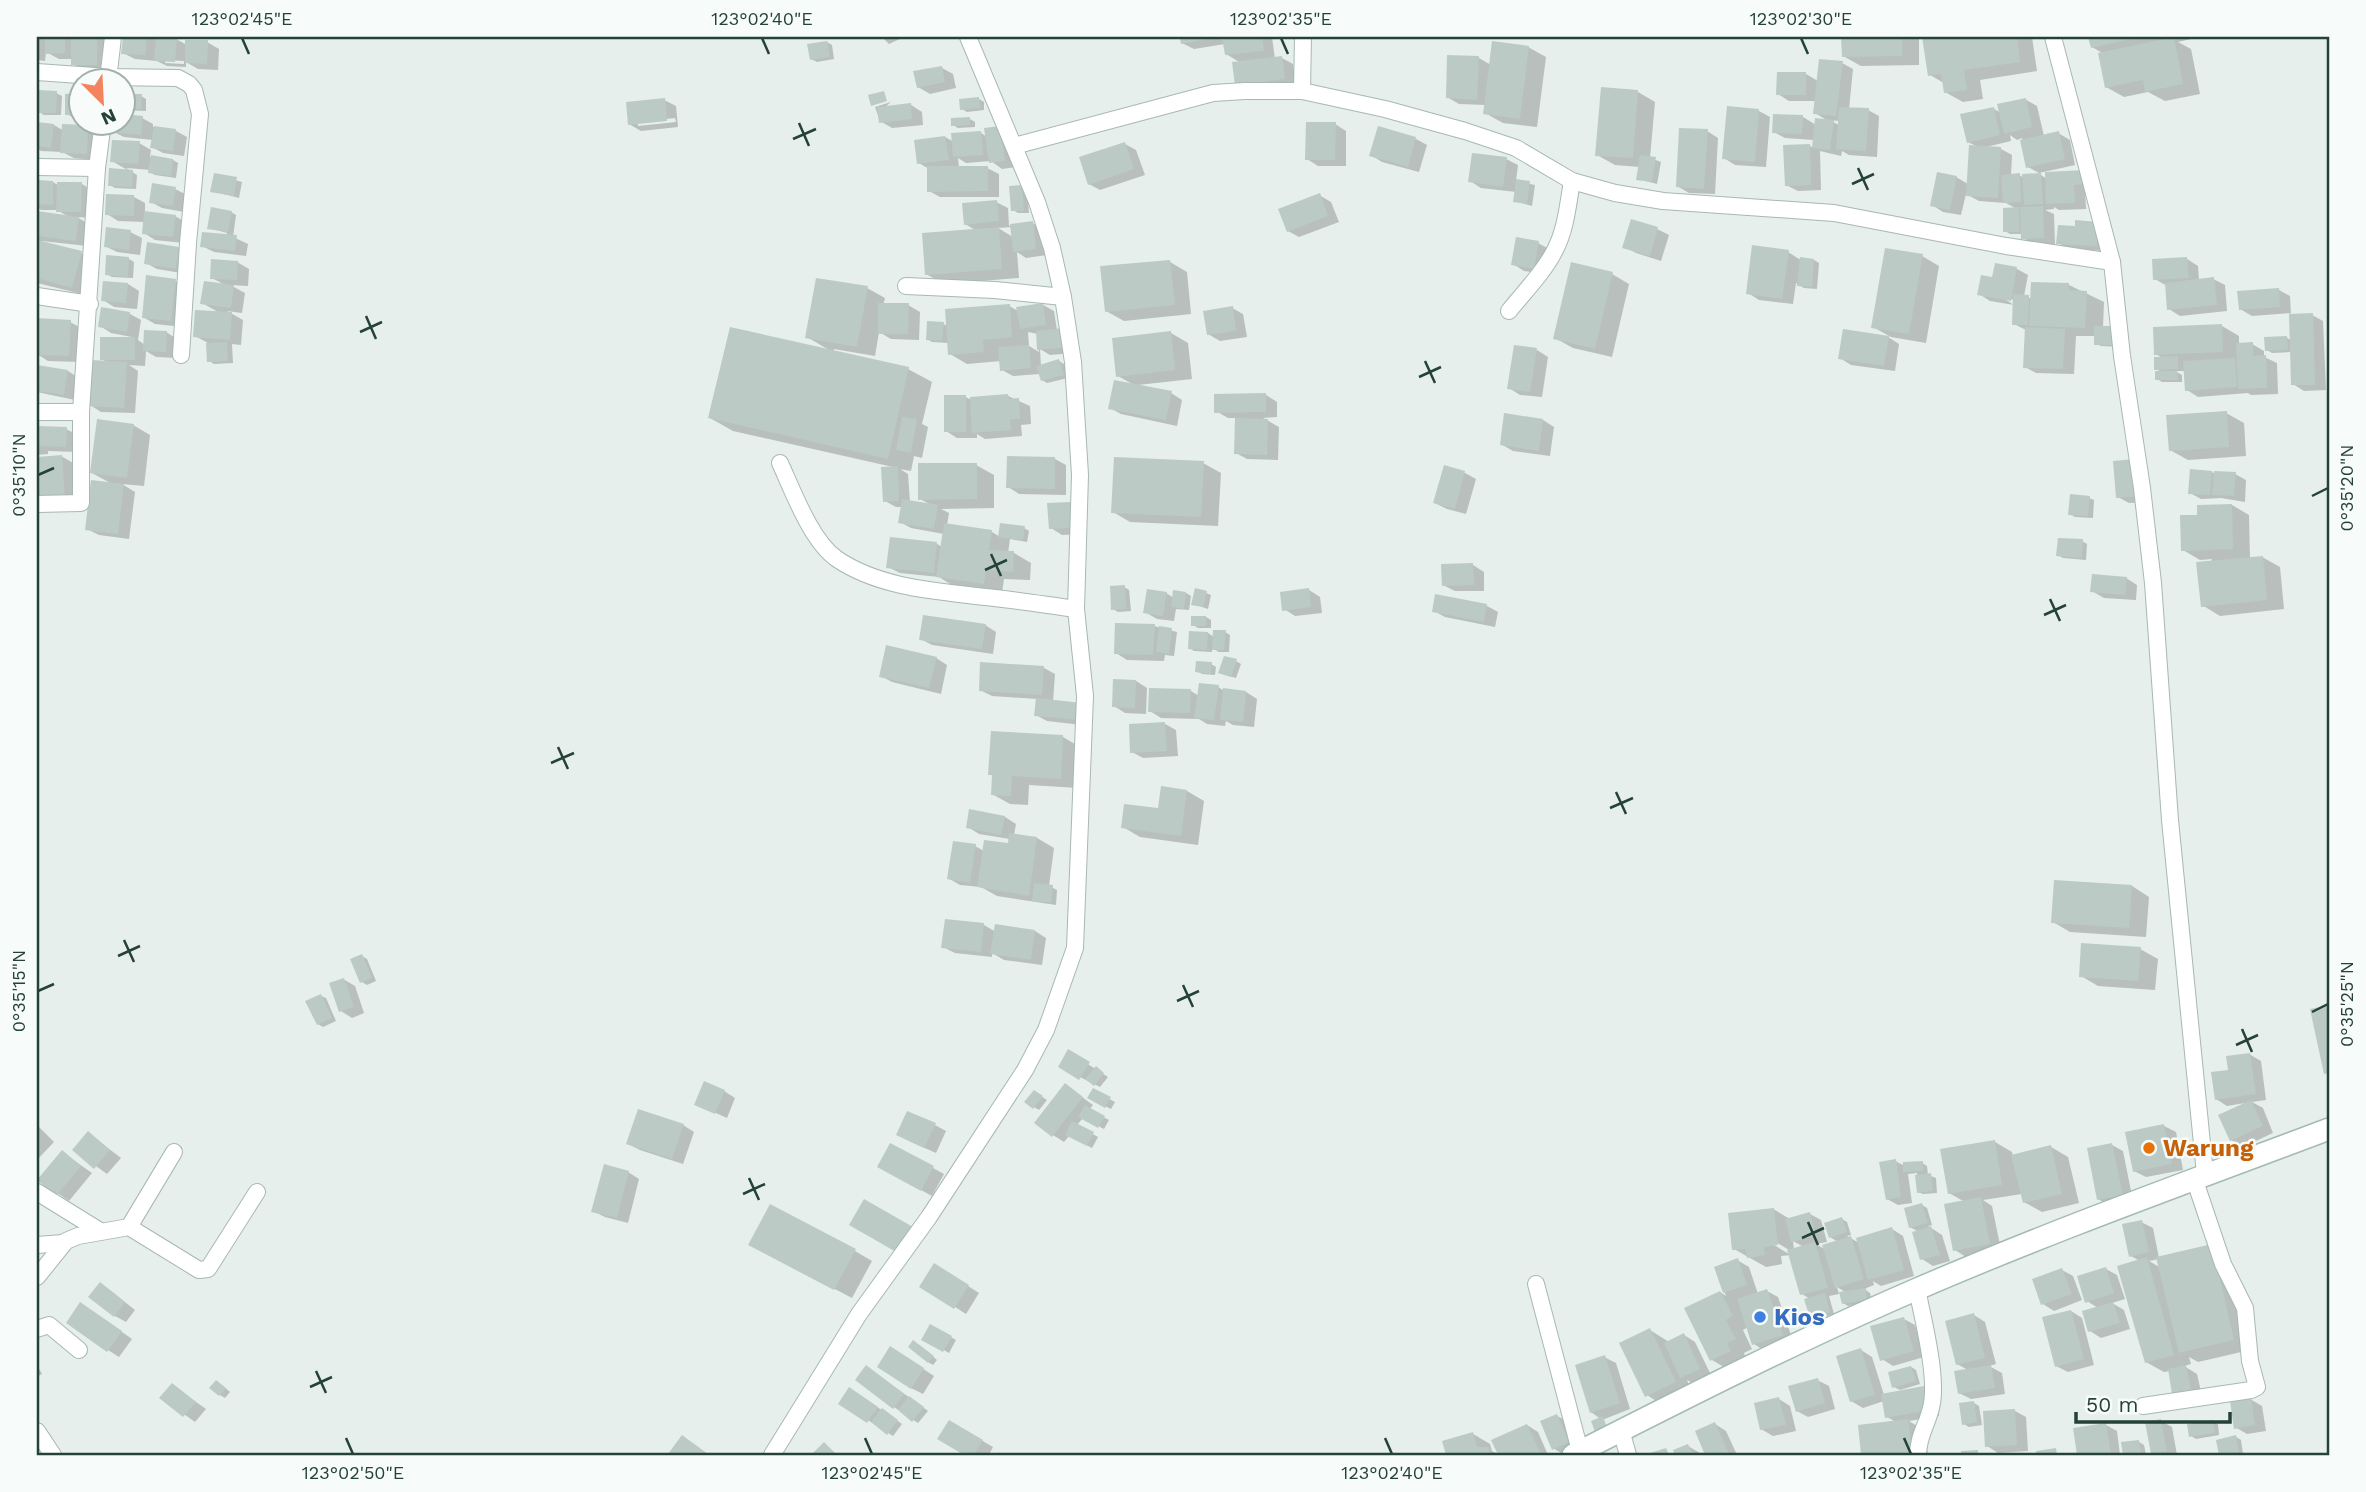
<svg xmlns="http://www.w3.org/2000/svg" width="2366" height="1492" viewBox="0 0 2366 1492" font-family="'Work Sans',sans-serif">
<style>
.shadow{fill:#0003;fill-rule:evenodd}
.building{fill:#bbcac4}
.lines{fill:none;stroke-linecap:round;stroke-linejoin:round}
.street-casing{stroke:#a8b8b2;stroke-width:18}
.secondary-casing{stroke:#a4bbb3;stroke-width:24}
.street{stroke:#fff;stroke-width:16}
.secondary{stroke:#fff;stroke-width:21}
.ticks{fill:none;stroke:#24423a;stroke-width:2.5}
.food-dot{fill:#e8710a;stroke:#f7fbf9;stroke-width:2.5}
.shop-dot{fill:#3f7fe0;stroke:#f7fbf9;stroke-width:2.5}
.labels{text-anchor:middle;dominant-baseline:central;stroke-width:5;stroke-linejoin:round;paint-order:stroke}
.food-label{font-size:24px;font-weight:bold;fill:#c56008;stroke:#f7fbf9;text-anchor:start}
.shop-label{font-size:24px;font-weight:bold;fill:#366cbe;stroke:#f7fbf9;text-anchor:start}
.neatline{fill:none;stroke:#24423a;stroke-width:2.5}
.ticks-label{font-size:18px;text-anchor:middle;fill:#24423a}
</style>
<rect width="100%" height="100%" fill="#e6efeb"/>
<g class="shadow">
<polygon points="37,37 47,40 47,37 101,37 107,41 107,70 84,71 73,64 73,59 59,59 46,52 45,61 37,60"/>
<path d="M 124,37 L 176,39 L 187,45 L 207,42 L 219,49 L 218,70 L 198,69 L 186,62 L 186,67 L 167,66 L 157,61 L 135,59 L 123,53 ZM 165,60 L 184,61 L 184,64 L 165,63 Z"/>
<polygon points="882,37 904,37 889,44"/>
<polygon points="1181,37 1221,37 1222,40 1225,39 1224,37 1272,37 1275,59 1282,58 1293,64 1296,85 1248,91 1241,63 1226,54 1225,44 1194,49 1182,43"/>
<polygon points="1843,37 1919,37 1919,65 1861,66 1843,56"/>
<polygon points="1924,37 2032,37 2037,71 1980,80 1983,99 1963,102 1945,92 1944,83 1930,75"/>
<polygon points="2090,37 2190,37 2191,39 2178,42 2191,49 2200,94 2165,101 2148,92 2124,97 2106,87 2104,54 2092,47"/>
<polygon points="827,42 832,45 834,59 817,62 811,59"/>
<polygon points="1528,47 1546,57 1537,127 1503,123 1485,113 1486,105 1459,104 1447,97 1479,58 1491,65"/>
<path d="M 1842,63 L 1853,69 L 1849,109 L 1868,110 L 1879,116 L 1877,157 L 1849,155 L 1842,151 L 1841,156 L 1820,151 L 1821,190 L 1798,191 L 1786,185 L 1809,145 L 1813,148 L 1814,140 L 1785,138 L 1774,132 L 1803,117 L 1816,125 L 1830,122 L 1815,113 L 1816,101 L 1789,101 L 1778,94 L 1806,74 L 1818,81 ZM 1829,120 L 1840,121 L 1839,125 Z"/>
<polygon points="942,68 953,74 956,88 930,94 918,87"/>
<polygon points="1638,92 1655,102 1650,158 1661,162 1657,184 1638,179 1640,167 1615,165 1597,155"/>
<polygon points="56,93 62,96 61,115 44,115 39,112"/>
<polygon points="80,95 80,121 79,121 67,114 67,96"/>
<polygon points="122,95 141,96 146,99 146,111 122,110"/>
<polygon points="979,99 984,102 984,110 967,112 962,109"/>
<path d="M 664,100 L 676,106 L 678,127 L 641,131 L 629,124 ZM 675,118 L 676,122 L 638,126 L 638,122 Z"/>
<polygon points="2026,100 2037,106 2044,136 2058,133 2070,140 2075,165 2039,173 2028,167 2022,138 2017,140 2010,135 2011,141 1986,147 2001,149 2012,155 2011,176 2019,175 2024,178 2041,175 2047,179 2084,172 2096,190 2085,190 2086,209 2059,210 2054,207 2054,209 2045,210 2054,214 2055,244 2034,244 2023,238 2023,234 2010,234 2005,231 2017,209 2006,203 1979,201 1966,194 1961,215 1943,212 1932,205 1956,177 1968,184 1978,147 1968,142 1994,109 2001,113"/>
<polygon points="891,102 884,108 911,105 922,112 923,125 892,128 880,121 875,107"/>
<polygon points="1759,111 1770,117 1766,167 1735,165 1724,158"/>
<polygon points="142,118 153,124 153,127 176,131 187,137 184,156 163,153 152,147 153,140 124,137 112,131 122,122"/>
<polygon points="970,119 975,122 975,127 958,128 953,125 953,120"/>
<polygon points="37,123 54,125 64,131 88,127 99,134 97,160 74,158 62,152 41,151 37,148"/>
<polygon points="1335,124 1346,131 1346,166 1318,166 1307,159"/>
<polygon points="1000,127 1016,167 1002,169 991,161 966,163 958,158 959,168 987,168 999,174 999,197 940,197 929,191 929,169 919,163 945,137 954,142 981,133 987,137"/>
<polygon points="1379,128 1416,139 1427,145 1419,172 1382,162 1371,155"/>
<polygon points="1707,131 1718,138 1715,194 1689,193 1677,186"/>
<polygon points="139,143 151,150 150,157 173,160 178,163 176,178 155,175 150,172 151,170 126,168 137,175 136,189 115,188 110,185 129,171 112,161"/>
<polygon points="1125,144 1136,150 1145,175 1100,190 1089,184"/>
<polygon points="1506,159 1518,165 1516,181 1535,185 1532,206 1515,201 1516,192 1481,188 1470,181"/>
<polygon points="215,175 242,182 239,198 212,191"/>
<polygon points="37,182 53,182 59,186 82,184 93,191 92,218 77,217 90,225 87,246 42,241 42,243 81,253 98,263 90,296 37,283 37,213 69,217 57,210 41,210 37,207"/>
<polygon points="1022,187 1027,190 1029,213 1018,213 1013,210"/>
<polygon points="175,189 187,195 184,212 162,208 151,202"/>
<polygon points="1319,195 1331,202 1339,222 1299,237 1288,231"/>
<polygon points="134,197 145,203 145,213 175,216 187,223 184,243 155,240 144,233 145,222 118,221 107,214"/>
<path d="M 996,202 L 1008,208 L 1009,226 L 1032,223 L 1044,229 L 1047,255 L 1026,258 L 1017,252 L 1019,278 L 944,284 L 926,274 L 977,231 L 965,224 ZM 1012,227 L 1013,237 L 998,228 Z"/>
<polygon points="231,212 236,215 233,237 248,244 246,256 214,252 202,246 227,236 227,233 209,228"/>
<polygon points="2098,223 2108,251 2069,249 2058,243 2076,228"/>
<polygon points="1657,229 1669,235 1661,261 1636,253 1625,247"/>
<polygon points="130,232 142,238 140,255 117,252 105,246"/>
<polygon points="1538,243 1549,249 1545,274 1524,271 1513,264"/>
<polygon points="179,248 190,255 187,274 157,269 146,263"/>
<polygon points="1788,252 1799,259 1814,260 1819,263 1817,289 1804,288 1796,283 1793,304 1759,300 1748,293"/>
<polygon points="1922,256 1939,266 1926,343 1891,337 1873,327"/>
<polygon points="108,257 129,259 134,262 133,278 112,277 107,274"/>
<polygon points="2187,259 2198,266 2199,280 2213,279 2225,285 2227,311 2180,316 2169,309 2167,286 2155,279"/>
<polygon points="237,262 249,269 248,286 230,285 245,293 242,313 227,311 243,320 241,345 232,344 233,363 214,364 209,361 208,343 195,336 220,313 202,303 225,285 212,278"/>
<polygon points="1170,262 1187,272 1191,314 1124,321 1106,311"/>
<polygon points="1996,265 2017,269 2028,275 2024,296 2032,299 2032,283 2069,285 2104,302 2103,327 2117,327 2122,330 2122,347 2101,346 2096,344 2096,336 2076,336 2074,374 2036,373 2025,367 2026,330 2014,324 2015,305 2015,301 2005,295 2003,298 2014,305 1990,301 1979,294 1982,277 1994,279"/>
<polygon points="1612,274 1629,284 1612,357 1573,348 1555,338"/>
<polygon points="176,281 187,287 183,327 155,324 143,317"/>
<polygon points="104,283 128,284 139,291 137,309 114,307 103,300"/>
<polygon points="867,288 885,298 883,305 908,305 920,312 919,340 891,339 879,332 875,356 834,349 833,352 908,369 932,382 922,424 928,427 922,458 914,456 911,471 900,469 908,474 910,502 931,505 920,499 976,465 994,475 994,508 941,509 949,513 947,525 992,532 1000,537 1024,528 1029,531 1027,542 1010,539 1008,553 1014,553 1031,563 1030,580 1004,579 1002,593 955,587 939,577 900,573 888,567 937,544 942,547 944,534 911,528 900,522 903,507 896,507 885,501 893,467 733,431 710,418 829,350 807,337"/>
<polygon points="2279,290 2290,296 2291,316 2312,315 2323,321 2326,390 2304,391 2293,384 2292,352 2272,353 2267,350 2287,338 2292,341 2291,313 2252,316 2240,309"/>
<path d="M 1043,305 L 1054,311 L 1057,330 L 1075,353 L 1050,355 L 1040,349 L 1041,366 L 1059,361 L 1064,364 L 1068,378 L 1047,383 L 1042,380 L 1040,374 L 1013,376 L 1002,370 L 1001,361 L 967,364 L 950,354 L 949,343 L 932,342 L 927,339 L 943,324 L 948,326 L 1009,306 L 1018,311 ZM 1028,332 L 1038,334 L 1039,352 L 1029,346 Z"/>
<polygon points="1232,308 1243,314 1247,337 1220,341 1208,334"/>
<polygon points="103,309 130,314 141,320 138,340 145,345 166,332 177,339 177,358 156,357 146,351 145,366 129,365 138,371 135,413 101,412 90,405 109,363 101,359 132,339 132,337 111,333 100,326"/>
<polygon points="39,320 70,322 81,328 80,362 48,361 37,354"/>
<polygon points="2222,326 2239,336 2239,345 2252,344 2264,351 2264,357 2277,363 2278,394 2251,395 2248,393 2198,397 2187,390 2185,371 2175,371 2182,375 2182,382 2162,382 2157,379 2163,373 2156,369 2164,359 2156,354"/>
<polygon points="1171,333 1188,343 1192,379 1138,385 1171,393 1182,400 1177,426 1121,414 1110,408 1134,385 1118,376"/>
<polygon points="1888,337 1899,344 1895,371 1851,365 1840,358"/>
<polygon points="1537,350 1548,357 1542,397 1520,395 1509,388"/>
<polygon points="37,366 68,371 79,378 75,400 37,392"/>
<polygon points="1266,395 1277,402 1277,417 1263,418 1279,427 1278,460 1247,459 1236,453 1237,418 1228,418 1216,411"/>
<polygon points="1008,396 1030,406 1031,424 1021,425 1022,436 985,439 977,434 977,438 957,438 946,431 965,397 972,400"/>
<polygon points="2226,413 2244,423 2246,456 2188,460 2170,450"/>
<polygon points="1506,415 1543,420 1554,427 1550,456 1513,451 1501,444"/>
<polygon points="133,425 150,435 144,486 122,484 135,492 129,539 99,535 87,529 112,484 92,473"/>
<polygon points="37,428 66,429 78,435 77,452 48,451 48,454 37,455"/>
<polygon points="61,456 73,463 76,504 37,493 37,459"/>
<polygon points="1055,459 1066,465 1066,495 1019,494 1008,487"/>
<polygon points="2115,462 2148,502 2129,503 2118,497"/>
<polygon points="1203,463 1221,473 1218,526 1130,522 1113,512"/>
<polygon points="1445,468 1465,473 1476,479 1466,514 1447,509 1435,503"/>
<polygon points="2212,472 2215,474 2235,474 2246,480 2245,502 2221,498 2201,499 2190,493"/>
<polygon points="2089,498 2094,500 2093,518 2075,517 2070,514"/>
<polygon points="1070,503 1081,510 1082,534 1062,535 1051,528"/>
<polygon points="2232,505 2249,515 2250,559 2262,557 2280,567 2284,609 2220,616 2202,605 2212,559 2200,560 2183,550 2199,517"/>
<polygon points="2082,541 2087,544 2086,560 2063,558 2058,555"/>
<polygon points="1473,565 1484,572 1484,591 1455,591 1443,585"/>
<polygon points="2126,578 2137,585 2136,600 2104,598 2092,591"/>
<polygon points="1124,587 1129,590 1131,611 1118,612 1113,609"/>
<polygon points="1309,590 1320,597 1322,613 1295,616 1284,609"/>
<polygon points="1166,593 1174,598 1186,593 1191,596 1189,610 1176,609 1174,621 1157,619 1145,612"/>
<polygon points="1206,593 1211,595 1208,609 1193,604"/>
<polygon points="1487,606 1498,612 1495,627 1445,617 1434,611"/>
<polygon points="1206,617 1211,620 1211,628 1198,628 1193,625"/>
<polygon points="985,625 996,632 993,654 932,645 921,639"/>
<polygon points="1154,626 1177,632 1174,656 1165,655 1164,661 1127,660 1116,653"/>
<polygon points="1225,632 1230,635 1229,652 1219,652 1212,648 1212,652 1194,651 1189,648 1208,633 1214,637"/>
<polygon points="936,658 947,665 941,694 892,682 881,676"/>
<polygon points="1236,661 1241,664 1236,678 1225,675"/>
<polygon points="1211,664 1216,667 1215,675 1202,674 1197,671"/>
<polygon points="1044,668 1055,674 1053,702 1082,705 1093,711 1091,726 1047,721 1036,715 1037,699 992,696 980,690"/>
<polygon points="1136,681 1147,688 1146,714 1125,713 1114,706"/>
<polygon points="1218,687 1223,690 1246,692 1257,699 1254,727 1233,725 1226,721 1225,726 1207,724 1199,719 1161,718 1150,711 1191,691 1199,696"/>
<polygon points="1165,724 1176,730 1178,756 1143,758 1132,752"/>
<polygon points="992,733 1063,737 1080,747 1078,788 1029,785 1028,805 1010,804 992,794 993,776 990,774"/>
<polygon points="1187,791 1204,801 1198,845 1140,837 1123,827 1160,810"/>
<polygon points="1005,817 1016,824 1014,835 1037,838 1054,848 1049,886 1057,890 1056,905 997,896 981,887 960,885 948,878 975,846 984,851 1009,845 1010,839 979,834 968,827"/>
<polygon points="2055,882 2132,886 2149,897 2146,937 2070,932 2053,922"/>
<polygon points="984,925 996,932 996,926 1035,931 1046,938 1042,965 1004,960 992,953 992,957 955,953 943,947"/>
<polygon points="2140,949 2158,959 2155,990 2098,986 2081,976"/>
<polygon points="362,956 367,959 376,981 367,985 362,982"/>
<polygon points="343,979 355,986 364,1013 352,1018 341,1011"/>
<polygon points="321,996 326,998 336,1021 323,1027 318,1024"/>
<polygon points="1069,1052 1108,1077 1100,1087 1060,1067"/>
<polygon points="2249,1054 2261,1061 2266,1100 2252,1102 2263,1108 2273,1133 2243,1147 2231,1140 2245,1103 2227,1106 2216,1099 2230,1071"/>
<polygon points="1065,1085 1093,1105 1089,1110 1109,1120 1104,1129 1083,1118 1077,1125 1098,1137 1092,1148 1069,1136 1064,1142 1053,1135"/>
<polygon points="1093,1090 1115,1102 1111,1109 1089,1098"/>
<polygon points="724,1091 735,1098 727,1118 696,1104"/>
<polygon points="1039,1095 1047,1100 1039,1110 1034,1107"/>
<polygon points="37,1125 54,1142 37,1160"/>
<polygon points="683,1125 694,1132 683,1164 640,1150 628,1144"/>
<polygon points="935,1125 946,1131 936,1153 909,1141"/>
<polygon points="2164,1126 2176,1132 2183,1170 2146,1177 2134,1171"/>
<polygon points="88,1133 121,1158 107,1174 74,1150"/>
<polygon points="1995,1142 2012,1152 2013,1156 2051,1147 2068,1157 2079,1203 2042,1212 2024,1202 2022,1194 1983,1200 1992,1206 2001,1250 1966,1257 1955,1250 1965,1202 1949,1193"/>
<polygon points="891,1145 944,1174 932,1196 879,1167"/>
<polygon points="2112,1145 2123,1151 2133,1201 2110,1206 2098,1199"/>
<polygon points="62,1152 92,1173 69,1201 39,1180"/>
<polygon points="1895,1161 1905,1166 1922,1163 1927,1166 1928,1175 1936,1178 1937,1193 1923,1194 1918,1192 1917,1173 1908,1174 1912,1203 1898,1205 1887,1199"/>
<polygon points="628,1172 639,1179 628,1223 605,1217 593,1211"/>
<polygon points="1922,1205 1927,1208 1932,1225 1928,1226 1942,1235 1950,1261 1933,1266 1922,1259 1919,1232 1910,1227"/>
<path d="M 1773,1209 L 1790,1219 L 1810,1214 L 1821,1220 L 1827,1242 L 1816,1244 L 1826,1250 L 1838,1242 L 1830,1237 L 1842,1219 L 1847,1222 L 1851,1235 L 1847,1236 L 1859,1243 L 1892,1229 L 1903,1236 L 1914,1276 L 1881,1286 L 1873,1281 L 1874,1285 L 1864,1289 L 1870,1293 L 1872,1302 L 1848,1306 L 1843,1303 L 1847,1293 L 1837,1287 L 1839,1294 L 1829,1296 L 1834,1314 L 1816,1319 L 1811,1316 L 1810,1299 L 1802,1294 L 1791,1255 L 1781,1256 L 1782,1264 L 1766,1267 L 1734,1249 ZM 1771,1239 L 1789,1250 L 1789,1254 L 1769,1242 ZM 1793,1241 L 1804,1247 L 1794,1250 Z"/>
<path d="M 2141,1222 L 2153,1228 L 2159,1258 L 2211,1246 L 2229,1256 L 2250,1350 L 2198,1362 L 2189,1357 L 2191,1364 L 2184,1366 L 2197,1374 L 2202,1396 L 2185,1399 L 2174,1393 L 2170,1371 L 2164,1372 L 2146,1362 L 2140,1261 L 2131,1256 ZM 2159,1259 L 2161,1268 L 2149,1261 Z"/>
<polygon points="855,1251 872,1261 852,1298 768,1254"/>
<polygon points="1737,1260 1749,1267 1758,1294 1767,1291 1778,1297 1793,1341 1765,1351 1754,1344 1748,1327 1743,1330 1752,1349 1744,1353 1747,1361 1729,1370 1712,1360 1720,1292 1726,1296 1716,1268"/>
<polygon points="2106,1269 2117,1275 2125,1299 2112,1303 2124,1310 2130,1329 2101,1338 2090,1331 2098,1308 2087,1301"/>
<polygon points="2062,1270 2073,1276 2082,1300 2054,1311 2043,1304"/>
<polygon points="946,1272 979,1293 966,1314 955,1307"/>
<polygon points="111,1291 135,1310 126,1322 115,1316"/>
<polygon points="92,1311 132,1339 119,1357 108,1350"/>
<polygon points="2071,1311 2082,1318 2094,1365 2068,1372 2056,1366"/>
<polygon points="1974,1315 1985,1322 1996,1364 1989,1366 2002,1373 2005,1394 1971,1399 1959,1393 1968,1370 1957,1364"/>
<polygon points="1904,1319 1915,1325 1924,1357 1893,1366 1882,1359"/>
<polygon points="931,1326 956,1340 949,1353 924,1339"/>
<polygon points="1650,1330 1669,1342 1684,1335 1695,1342 1711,1375 1693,1383 1687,1380 1692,1392 1664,1406 1647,1395"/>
<polygon points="919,1345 937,1360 933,1365 928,1362"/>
<polygon points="1861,1350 1872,1357 1884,1395 1924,1388 1935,1394 1939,1416 1909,1421 1925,1431 1928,1455 1863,1455 1860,1427 1896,1422 1887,1417 1884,1401 1863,1408 1851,1401"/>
<polygon points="902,1355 934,1376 923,1394 911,1388"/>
<polygon points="1604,1357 1616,1363 1630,1409 1602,1420 1591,1412"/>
<polygon points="37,1365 42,1374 37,1377"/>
<polygon points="1911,1367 1916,1370 1920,1384 1900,1390 1894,1387"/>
<polygon points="877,1374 928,1411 918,1423 894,1407"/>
<polygon points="1817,1380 1829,1386 1835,1409 1808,1417 1797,1411"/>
<polygon points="172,1385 206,1409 195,1422 162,1398"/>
<polygon points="222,1385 230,1392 225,1398 220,1395"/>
<polygon points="861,1396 902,1424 893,1436 841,1403"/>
<polygon points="1779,1399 1790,1406 1796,1431 1773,1436 1761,1429"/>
<polygon points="2250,1399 2262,1406 2266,1431 2247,1434 2235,1427"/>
<polygon points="1974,1403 1979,1406 1982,1425 1969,1427 1964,1424"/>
<polygon points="2015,1411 2026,1417 2028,1451 1998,1453 1987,1446"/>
<polygon points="1557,1416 1569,1422 1580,1448 1564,1455 1553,1448"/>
<polygon points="2161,1421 2172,1427 2177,1455 2156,1455 2153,1453"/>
<polygon points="2213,1421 2218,1424 2219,1435 2196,1439 2191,1436"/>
<polygon points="950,1422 993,1447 989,1455 968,1455 940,1439"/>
<polygon points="1715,1424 1726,1431 1737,1455 1707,1455 1697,1432"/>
<polygon points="1527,1425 1538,1432 1548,1455 1447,1455 1444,1442 1473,1434 1490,1444 1492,1451 1500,1455 1493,1440"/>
<polygon points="2106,1425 2117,1431 2120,1455 2079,1455 2075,1429"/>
<polygon points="2236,1437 2241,1440 2243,1454 2220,1455"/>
<polygon points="2139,1442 2144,1445 2146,1455 2125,1455 2123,1444"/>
<polygon points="694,1444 709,1455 673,1455 671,1453"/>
<polygon points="1688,1446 1700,1453 1701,1455 1677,1455 1675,1451"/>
</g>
<g class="building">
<polygon points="45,37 65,37 65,53 45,54"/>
<rect x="71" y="37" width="26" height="28"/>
<polygon points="123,37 147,37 145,55 121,54"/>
<polygon points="156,37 177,37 175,62 154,61"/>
<polygon points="1180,37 1213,37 1213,38 1181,44"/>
<polygon points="1222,37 1262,37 1264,51 1225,55"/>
<polygon points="1841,37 1902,37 1902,56 1842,57"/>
<polygon points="1922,37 2017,37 2020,62 1964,70 1967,90 1944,93 1941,74 1928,76"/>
<polygon points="2088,37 2136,37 2136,38 2091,48"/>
<polygon points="2174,37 2183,84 2145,92 2143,80 2105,88 2098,53"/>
<polygon points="185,40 208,40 207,64 185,63"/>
<polygon points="827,41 830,57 810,60 807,44"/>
<polygon points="1492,41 1529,46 1520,119 1483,114"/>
<polygon points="1447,55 1479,56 1477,100 1446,98"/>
<polygon points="1282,56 1285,79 1235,86 1232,62"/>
<polygon points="1819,59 1843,61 1836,116 1813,114"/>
<polygon points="942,66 945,82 917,88 913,71"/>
<polygon points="1777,72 1806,72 1806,95 1776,95"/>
<polygon points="1601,87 1638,90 1633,158 1595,156"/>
<polygon points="38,90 57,91 56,113 37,113"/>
<polygon points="884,91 887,101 871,106 868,95"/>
<polygon points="80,93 80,115 65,115 65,94"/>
<polygon points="122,94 142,94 141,109 122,108"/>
<polygon points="979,97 980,108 960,110 959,99"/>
<polygon points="665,98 667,121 628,125 626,102"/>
<polygon points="2026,98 2032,127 2004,134 1997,104"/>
<polygon points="911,103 912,119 879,123 877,107"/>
<polygon points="1727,106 1759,109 1755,162 1722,159"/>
<polygon points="1839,107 1869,108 1866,151 1836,149"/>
<polygon points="1994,107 2000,135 1967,143 1960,114"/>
<polygon points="122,114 143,116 141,135 111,132 111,122 122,122"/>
<polygon points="1773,114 1803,115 1802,134 1772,133"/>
<polygon points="970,117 970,125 951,126 951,118"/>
<polygon points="1815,118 1834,120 1830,150 1812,148"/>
<polygon points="37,122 54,124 51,148 37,146"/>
<polygon points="1306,122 1336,122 1335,160 1305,160"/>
<polygon points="62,124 88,125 87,154 60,153"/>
<polygon points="154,126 176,129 173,151 150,148"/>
<polygon points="1000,126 1005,161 989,163 984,128"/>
<polygon points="1378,126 1416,137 1408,167 1369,156"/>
<polygon points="1679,128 1708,129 1704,189 1676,187"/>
<polygon points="981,131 983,155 953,157 951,133"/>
<polygon points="2059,131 2065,159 2026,168 2020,140"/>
<polygon points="945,136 949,160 917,164 914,140"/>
<polygon points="112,140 140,141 138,164 110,162"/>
<polygon points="1125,142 1134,169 1088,185 1079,157"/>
<polygon points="1810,144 1811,185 1785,186 1783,145"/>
<polygon points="1969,145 2001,147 1998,198 1966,196"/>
<polygon points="1472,153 1507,157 1503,187 1468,182"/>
<polygon points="151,155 173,159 171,176 148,173"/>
<polygon points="1640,155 1656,157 1652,182 1636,180"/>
<polygon points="927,166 988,166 988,191 927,192"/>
<polygon points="109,168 133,170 132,187 108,186"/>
<polygon points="2085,170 2085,184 2074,185 2075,203 2046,204 2045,172"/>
<polygon points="1937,172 1957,176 1950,210 1930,206"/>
<polygon points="214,173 237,177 234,196 210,192"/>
<polygon points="2020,173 2021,202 2003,203 2001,175"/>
<polygon points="2041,173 2043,204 2024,205 2022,174"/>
<polygon points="1516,179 1530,181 1527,204 1513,202"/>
<polygon points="37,180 53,181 53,205 37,204"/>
<polygon points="57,182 82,182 81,212 56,212"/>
<polygon points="152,183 176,187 173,206 149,203"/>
<polygon points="1022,185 1024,211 1011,211 1009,186"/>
<polygon points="1320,193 1328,216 1287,232 1278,209"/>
<polygon points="106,194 134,195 134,216 105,215"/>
<polygon points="997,200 999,221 964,225 962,203"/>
<polygon points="2043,206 2044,238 2021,239 2020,207"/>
<polygon points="211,207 232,211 228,232 207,229"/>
<polygon points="2019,207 2019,232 2003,232 2003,208"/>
<polygon points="37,211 79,217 76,241 37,236"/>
<polygon points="144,211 176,215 173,237 142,234"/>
<polygon points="1631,219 1658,227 1650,256 1622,248"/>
<polygon points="2075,220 2098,222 2097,246 2056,244 2058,225 2075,226"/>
<polygon points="1033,221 1036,249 1013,252 1010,224"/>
<polygon points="106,227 131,230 129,250 104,247"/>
<polygon points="999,227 1002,269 925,275 922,233"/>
<polygon points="202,232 237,235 235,251 200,247"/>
<polygon points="1516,237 1539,241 1534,269 1511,265"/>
<polygon points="37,240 82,251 72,288 37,278"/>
<polygon points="147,242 179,247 176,269 144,264"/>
<polygon points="1752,245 1789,250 1782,299 1746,294"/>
<polygon points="1885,248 1923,254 1909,334 1871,328"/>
<polygon points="106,255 129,257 128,277 105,275"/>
<polygon points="1800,257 1814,259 1812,287 1797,286"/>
<polygon points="2187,257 2189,278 2153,280 2152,259"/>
<polygon points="211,259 238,261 237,280 210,279"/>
<polygon points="1170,260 1175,305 1105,312 1100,266"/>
<polygon points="1571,262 1613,272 1595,349 1553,339"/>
<polygon points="1995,263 2017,267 2011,301 1977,295 1981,275 1992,277"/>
<polygon points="146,275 176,279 171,321 142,318"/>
<polygon points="2214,277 2217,305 2167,310 2165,283"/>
<polygon points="816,278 868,286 857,347 805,338"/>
<polygon points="103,281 128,283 126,303 101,301"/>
<polygon points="204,281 234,285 231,308 200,304"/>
<polygon points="2031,282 2069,283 2069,290 2087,291 2085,328 2029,326"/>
<polygon points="2279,288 2280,307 2239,310 2237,291"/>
<polygon points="2013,294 2029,295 2028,325 2012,325"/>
<polygon points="878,303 909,303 908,334 878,334"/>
<polygon points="1043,303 1046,325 1020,329 1016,307"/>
<polygon points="1010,304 1012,337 983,340 984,352 948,355 945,309"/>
<polygon points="1233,306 1236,331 1207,335 1203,311"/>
<polygon points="101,307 130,312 127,332 98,327"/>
<polygon points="195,310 232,312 230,340 193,337"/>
<polygon points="2313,313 2315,385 2291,385 2289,314"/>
<polygon points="37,318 71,320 69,356 37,355"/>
<polygon points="927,321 944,322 942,341 926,340"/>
<polygon points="2222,324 2223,352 2154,355 2153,327"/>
<rect x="2094" y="326" width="23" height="19"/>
<polygon points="730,327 909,367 888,459 708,418"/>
<polygon points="2025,327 2065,329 2063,369 2023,368"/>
<polygon points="1063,328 1064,348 1037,350 1036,331"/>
<polygon points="1843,329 1889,336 1884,366 1838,359"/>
<polygon points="144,330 167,331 166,352 143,351"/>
<polygon points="1171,331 1175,370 1116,377 1112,338"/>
<polygon points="2287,336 2288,350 2265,351 2264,337"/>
<rect x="100" y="337" width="35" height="23"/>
<polygon points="227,342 228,361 207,362 206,343"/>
<polygon points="2253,342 2253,356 2266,355 2267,388 2238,389 2236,343"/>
<polygon points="1029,345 1031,368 1000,371 998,347"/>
<polygon points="1514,345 1537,348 1530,392 1507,389"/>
<polygon points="2178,356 2178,369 2154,370 2154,357"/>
<polygon points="2235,358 2237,387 2185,391 2183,361"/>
<polygon points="1059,359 1064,375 1041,381 1036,366"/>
<polygon points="91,360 127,362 124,408 88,406"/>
<polygon points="37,365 68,370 64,395 37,391"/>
<polygon points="2155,371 2177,371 2178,380 2155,380"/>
<polygon points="1114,380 1172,391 1166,420 1108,409"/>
<polygon points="1266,393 1266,412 1214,413 1214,394"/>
<polygon points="1008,394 1009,399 1019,398 1020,419 1010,419 1011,430 972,433 970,397"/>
<rect x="944" y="395" width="22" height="37"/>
<polygon points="2227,411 2229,447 2169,451 2166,415"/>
<polygon points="1504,413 1543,419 1539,451 1500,445"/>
<polygon points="902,417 917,419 911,453 896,450"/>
<polygon points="1235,418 1268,419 1267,455 1234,454"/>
<polygon points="97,419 134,424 127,478 90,473"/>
<polygon points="38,426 67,427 66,447 37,446"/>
<polygon points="62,455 65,498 38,500 37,457"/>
<polygon points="1007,456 1055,457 1055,489 1006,488"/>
<polygon points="1114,457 1204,461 1201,517 1111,513"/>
<polygon points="2135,459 2138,496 2116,498 2113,461"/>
<polygon points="918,463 977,463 977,499 918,500"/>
<polygon points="1444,465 1465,471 1455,509 1433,503"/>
<polygon points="898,466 899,501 883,502 881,467"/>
<polygon points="2190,469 2212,471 2210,495 2188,494"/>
<polygon points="2214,471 2236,472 2234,496 2212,495"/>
<polygon points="91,480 124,484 118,534 85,530"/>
<polygon points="2070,494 2090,496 2088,516 2068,515"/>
<polygon points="902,499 938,505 934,529 898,523"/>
<polygon points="1070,502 1071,528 1049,529 1047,503"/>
<polygon points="2232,504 2233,549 2181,551 2180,515 2197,515 2197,505"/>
<polygon points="944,523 992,530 989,550 1014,551 1013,572 986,570 984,584 936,577"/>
<polygon points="1000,523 1025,526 1023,540 998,537"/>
<polygon points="890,537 937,542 934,573 886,568"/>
<polygon points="2058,538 2083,539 2082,558 2056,556"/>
<polygon points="2263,556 2267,600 2201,607 2196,562"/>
<polygon points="1473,563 1474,585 1442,586 1441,564"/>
<polygon points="2092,574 2127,577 2125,595 2090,592"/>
<polygon points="1125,585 1126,609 1111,610 1110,586"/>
<polygon points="1195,588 1207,591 1203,607 1191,605"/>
<polygon points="1309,588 1311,607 1282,611 1280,592"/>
<polygon points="1147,589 1167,592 1163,616 1143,613"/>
<polygon points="1173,590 1186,592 1184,609 1171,607"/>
<polygon points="1435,594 1487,604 1484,622 1432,612"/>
<polygon points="923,615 986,624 982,649 919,640"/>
<rect x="1191" y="616" width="15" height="10"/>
<polygon points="1115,623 1155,624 1153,655 1114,654"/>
<polygon points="1159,626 1172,628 1169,654 1156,652"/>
<polygon points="1213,630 1226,630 1224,650 1212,650"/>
<polygon points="1189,631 1208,632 1207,650 1188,649"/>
<polygon points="886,645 937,657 929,688 879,677"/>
<polygon points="1224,656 1237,659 1231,677 1218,673"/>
<polygon points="1196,661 1212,662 1211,674 1195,672"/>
<polygon points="980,662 1044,666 1042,695 979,691"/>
<polygon points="1113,679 1136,680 1135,708 1112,707"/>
<polygon points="1199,683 1219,685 1214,720 1194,718"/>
<polygon points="1149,688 1191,689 1190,713 1148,712"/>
<polygon points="1223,688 1246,691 1243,722 1220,720"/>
<polygon points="1036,698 1082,703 1080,720 1034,716"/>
<polygon points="1165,722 1167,751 1130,753 1129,724"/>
<polygon points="991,731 1063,735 1061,779 1012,776 1011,796 991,795 992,775 988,775"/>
<polygon points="1161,786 1187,790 1181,836 1121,828 1124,804 1158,808"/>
<polygon points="969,809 1005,816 1001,835 966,828"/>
<polygon points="1009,833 1037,837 1029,896 977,887 984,840 1008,843"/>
<polygon points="953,841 976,844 970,883 947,879"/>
<polygon points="2054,880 2132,885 2129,928 2051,923"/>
<polygon points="1034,883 1053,885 1051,903 1032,901"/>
<polygon points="945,919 984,923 981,952 941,948"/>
<polygon points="995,924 1035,930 1031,960 990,954"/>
<polygon points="2081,943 2141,947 2138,981 2079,977"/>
<polygon points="362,954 372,978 360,983 350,959"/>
<polygon points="344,978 354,1007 339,1012 329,983"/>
<polygon points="321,994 332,1018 317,1025 305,1001"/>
<polygon points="2329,1005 2329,1073 2324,1074 2310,1009"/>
<polygon points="1068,1049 1090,1062 1079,1080 1058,1067"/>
<polygon points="2250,1053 2256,1094 2215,1100 2211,1072 2228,1070 2226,1056"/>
<polygon points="1096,1066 1104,1073 1094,1086 1085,1079"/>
<polygon points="704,1081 725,1090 715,1114 694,1105"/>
<polygon points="1065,1083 1083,1097 1052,1137 1034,1123"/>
<polygon points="1093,1088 1111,1097 1105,1108 1087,1098"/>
<polygon points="1034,1090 1043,1096 1033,1109 1024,1102"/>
<polygon points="2251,1100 2263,1126 2230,1141 2218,1115"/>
<polygon points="1085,1105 1105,1116 1098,1128 1078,1117"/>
<polygon points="638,1109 684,1124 672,1159 626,1144"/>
<polygon points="907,1111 936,1123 924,1148 896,1135"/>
<polygon points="1072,1121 1094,1132 1087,1146 1065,1135"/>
<polygon points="2164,1124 2172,1164 2133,1172 2125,1132"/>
<polygon points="88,1131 110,1150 94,1169 72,1150"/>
<polygon points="1995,1140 2002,1185 1948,1194 1940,1149"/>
<polygon points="890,1143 934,1166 921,1191 877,1167"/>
<polygon points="2112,1143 2123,1195 2097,1200 2087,1148"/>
<polygon points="2051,1145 2062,1194 2023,1203 2011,1155"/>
<polygon points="62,1150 81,1166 56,1196 37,1180"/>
<polygon points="1896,1159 1901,1197 1886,1200 1879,1162"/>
<polygon points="1923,1161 1923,1171 1903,1172 1903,1162"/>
<polygon points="604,1164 629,1171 617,1218 591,1212"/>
<polygon points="1931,1173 1933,1191 1917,1193 1915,1175"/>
<polygon points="1981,1197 1990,1244 1953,1251 1944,1204"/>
<polygon points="864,1199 913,1227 898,1253 849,1225"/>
<polygon points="1922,1203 1928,1223 1909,1228 1904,1208"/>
<polygon points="770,1204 856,1249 834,1290 748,1245"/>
<polygon points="1774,1208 1778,1245 1764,1247 1765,1255 1747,1258 1745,1249 1732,1250 1728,1213"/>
<polygon points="1810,1212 1816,1236 1791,1242 1785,1219"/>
<polygon points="1842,1217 1847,1232 1829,1238 1824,1223"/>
<polygon points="2142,1220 2149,1252 2129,1257 2122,1224"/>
<polygon points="1931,1226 1940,1255 1920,1260 1912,1232"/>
<polygon points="1892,1227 1904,1270 1868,1280 1856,1238"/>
<polygon points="1851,1236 1864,1279 1835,1288 1822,1245"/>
<polygon points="1815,1242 1828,1288 1800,1295 1787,1250"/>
<polygon points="2212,1244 2234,1340 2179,1353 2156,1257"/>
<polygon points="2147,1257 2174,1355 2145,1363 2117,1266"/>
<polygon points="1738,1258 1747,1285 1723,1293 1714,1267"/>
<polygon points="934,1263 969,1285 954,1309 919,1287"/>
<polygon points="2106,1267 2114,1293 2085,1303 2077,1276"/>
<polygon points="2062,1268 2072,1294 2041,1305 2032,1279"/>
<polygon points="100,1282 125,1302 114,1317 88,1297"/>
<polygon points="1866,1288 1867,1300 1842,1304 1839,1292"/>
<polygon points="1767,1289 1783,1335 1752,1345 1737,1299"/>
<polygon points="1720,1291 1733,1316 1726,1320 1736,1339 1727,1343 1731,1351 1710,1361 1684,1308"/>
<polygon points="1825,1293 1830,1312 1810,1318 1804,1299"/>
<polygon points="80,1302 122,1331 107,1352 66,1323"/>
<polygon points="2113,1302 2120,1323 2088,1332 2082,1311"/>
<polygon points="2071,1310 2084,1359 2055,1367 2042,1317"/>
<polygon points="1974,1313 1985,1358 1956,1365 1945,1321"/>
<polygon points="1904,1317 1914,1351 1880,1361 1870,1326"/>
<polygon points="930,1324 952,1336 943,1352 921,1340"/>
<polygon points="1650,1328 1676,1382 1645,1397 1619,1343"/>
<polygon points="1684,1333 1700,1369 1680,1378 1664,1343"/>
<polygon points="913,1340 934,1356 928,1363 908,1347"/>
<polygon points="890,1346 924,1368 911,1389 877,1367"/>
<polygon points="1861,1348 1875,1395 1850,1402 1836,1356"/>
<polygon points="1605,1355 1620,1403 1590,1413 1575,1365"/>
<polygon points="866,1365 904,1394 893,1409 855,1380"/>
<polygon points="1991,1365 1995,1388 1958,1394 1954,1371"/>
<polygon points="2186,1365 2191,1390 2172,1394 2168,1369"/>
<polygon points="1911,1366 1916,1381 1892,1388 1888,1372"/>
<polygon points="1818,1378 1825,1403 1796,1412 1788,1386"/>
<polygon points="216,1380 226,1388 219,1396 209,1388"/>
<polygon points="172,1383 196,1402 183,1417 159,1398"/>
<polygon points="1924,1386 1929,1410 1885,1418 1881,1394"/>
<polygon points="849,1387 878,1407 867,1423 838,1404"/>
<polygon points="909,1396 924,1407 912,1422 898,1410"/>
<polygon points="1779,1397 1786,1425 1760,1430 1754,1403"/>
<polygon points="2251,1398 2255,1425 2234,1429 2230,1401"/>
<polygon points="1974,1401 1977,1422 1962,1425 1959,1403"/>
<polygon points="882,1408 898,1420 887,1435 871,1422"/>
<polygon points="2015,1409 2017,1445 1985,1447 1983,1411"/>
<polygon points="1557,1414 1569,1442 1552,1450 1540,1421"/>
<polygon points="1603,1416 1608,1431 1596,1435 1591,1421"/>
<polygon points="1908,1419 1913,1455 1861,1455 1858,1425"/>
<polygon points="2161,1419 2167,1451 2151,1454 2145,1422"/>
<polygon points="949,1420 983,1440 974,1455 964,1455 937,1439"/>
<polygon points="2213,1420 2215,1433 2189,1437 2187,1424"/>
<polygon points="1715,1422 1729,1454 1726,1455 1705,1455 1695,1431"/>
<polygon points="2106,1423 2111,1455 2077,1455 2073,1428"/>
<polygon points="1527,1424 1541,1455 1498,1455 1491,1440"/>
<polygon points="1473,1432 1477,1447 1489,1447 1489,1455 1446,1455 1442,1441"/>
<polygon points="682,1435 709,1455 668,1454"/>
<polygon points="2236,1435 2239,1452 2219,1455 2216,1440"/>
<polygon points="2139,1440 2141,1455 2123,1455 2121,1442"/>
<polygon points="824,1442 837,1455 811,1455"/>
<polygon points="1688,1444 1693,1455 1675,1455 1673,1450"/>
<polygon points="1666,1448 1669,1455 1644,1455"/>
<polygon points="2056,1448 2057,1455 2036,1455 2036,1451"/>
<polygon points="1978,1450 1978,1455 1961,1455 1961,1451"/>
</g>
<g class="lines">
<defs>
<g id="street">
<polyline points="2053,37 2112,262 2122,356 2142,488 2153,583 2170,820 2205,1174"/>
<polyline points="37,72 108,77 178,78 189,84 194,90 200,114 188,243 181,355"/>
<polyline points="108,80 113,37"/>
<polyline points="1302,91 1303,37"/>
<polyline points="1014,146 1213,93 1245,91 1302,91 1385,109 1465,131 1516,148 1572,181 1615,193 1663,201 1834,213 2006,246 2112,262"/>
<polyline points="37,167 97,168"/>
<polyline points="906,286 995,290 1063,297"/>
<polyline points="37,296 90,304"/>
<path d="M 1509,311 C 1525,291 1544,272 1555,250 C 1566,229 1568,204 1572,181"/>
<polyline points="37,412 81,412"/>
<path d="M 780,463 C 793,491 811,541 837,559 C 880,588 936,591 986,597 C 1016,600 1046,605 1076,609"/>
<polyline points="37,504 81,503 81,412 97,168 103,122"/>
<polyline points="37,1192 100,1231"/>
<polyline points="129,1227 174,1152"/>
<polyline points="37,1245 63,1243"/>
<polyline points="37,1277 66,1241 78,1236 129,1227 199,1270 208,1269 257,1192"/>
<polyline points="1536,1284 1580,1451"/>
<path d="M 1917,1289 C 1923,1319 1937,1374 1932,1403 C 1929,1423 1918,1434 1918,1455"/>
<polyline points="37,1329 49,1325 79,1350"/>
<polyline points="2143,1406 2251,1390 2257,1387 2250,1361 2245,1308 2223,1264 2194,1178"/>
<polyline points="1621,1430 1628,1455"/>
<polyline points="37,1431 53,1455"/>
<polyline points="772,1455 859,1314 929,1217 1025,1070 1046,1030 1075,948 1085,696 1076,609 1080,475 1073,362 1063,297 1052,248 1037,202 968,37"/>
</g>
<path id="secondary" d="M 1573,1455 C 1685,1398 1799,1340 1915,1290 C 2051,1231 2191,1181 2329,1129"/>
</defs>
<use href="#street" class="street-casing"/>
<use href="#secondary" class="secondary-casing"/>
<use href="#street" class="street"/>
<use href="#secondary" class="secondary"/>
</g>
<path class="ticks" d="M 242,38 L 249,54M 762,38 L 769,54M 1281,38 L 1288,54M 1801,38 L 1808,54M 799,123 L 809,146M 793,139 L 816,129M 1858,168 L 1868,190M 1852,184 L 1874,174M 366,316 L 376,339M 360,332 L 382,322M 1425,361 L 1435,383M 1419,377 L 1441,367M 38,475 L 54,468M 2312,496 L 2328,488M 991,554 L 1001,576M 985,570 L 1007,560M 2050,599 L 2060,621M 2044,615 L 2066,605M 558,747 L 568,769M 551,763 L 574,753M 1616,792 L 1626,814M 1610,808 L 1633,798M 124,940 L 134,962M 118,956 L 140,946M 1183,985 L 1193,1007M 38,991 L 54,984M 1177,1001 L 1199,991M 2312,1012 L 2328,1004M 2242,1029 L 2252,1052M 2236,1045 L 2258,1035M 749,1178 L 759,1200M 743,1194 L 765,1184M 1808,1222 L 1818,1245M 1802,1238 L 1824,1228M 316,1371 L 326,1393M 310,1387 L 332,1377M 346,1438 L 353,1454M 865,1438 L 872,1454M 1385,1438 L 1392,1454M 1904,1438 L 1911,1454"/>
<circle class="food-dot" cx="2149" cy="1148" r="7"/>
<circle class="shop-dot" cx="1760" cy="1317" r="7"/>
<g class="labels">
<g class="food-label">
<text x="2163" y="1148">Warung</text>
</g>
<g class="shop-label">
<text x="1774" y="1317">Kios</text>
</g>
</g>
<rect width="2366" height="1492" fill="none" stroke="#f7fbf9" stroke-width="77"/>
<g transform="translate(102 102) rotate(156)"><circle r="33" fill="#f7fbf9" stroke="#a3b1ad" stroke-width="2"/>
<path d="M0-5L12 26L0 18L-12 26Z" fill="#f4845f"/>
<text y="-10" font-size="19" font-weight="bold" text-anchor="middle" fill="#24423a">N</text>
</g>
<path d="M2076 1412v10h154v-10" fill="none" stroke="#24423a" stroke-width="3.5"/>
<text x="2086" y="1412" font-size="21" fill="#24423a" stroke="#f7fbf9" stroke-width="5" paint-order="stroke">50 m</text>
<rect x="38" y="38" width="2290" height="1416" class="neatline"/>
<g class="ticks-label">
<text x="242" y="25">123°02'45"E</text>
<text x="762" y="25">123°02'40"E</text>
<text x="1281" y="25">123°02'35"E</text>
<text x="1801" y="25">123°02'30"E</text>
<text transform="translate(19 475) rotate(-90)" y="6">0°35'10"N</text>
<text transform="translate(2347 488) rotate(-90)" y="6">0°35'20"N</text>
<text transform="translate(19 991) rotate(-90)" y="6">0°35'15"N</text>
<text transform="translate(2347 1004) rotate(-90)" y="6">0°35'25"N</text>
<text x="353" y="1479">123°02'50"E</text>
<text x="872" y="1479">123°02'45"E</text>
<text x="1392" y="1479">123°02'40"E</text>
<text x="1911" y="1479">123°02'35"E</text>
</g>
</svg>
